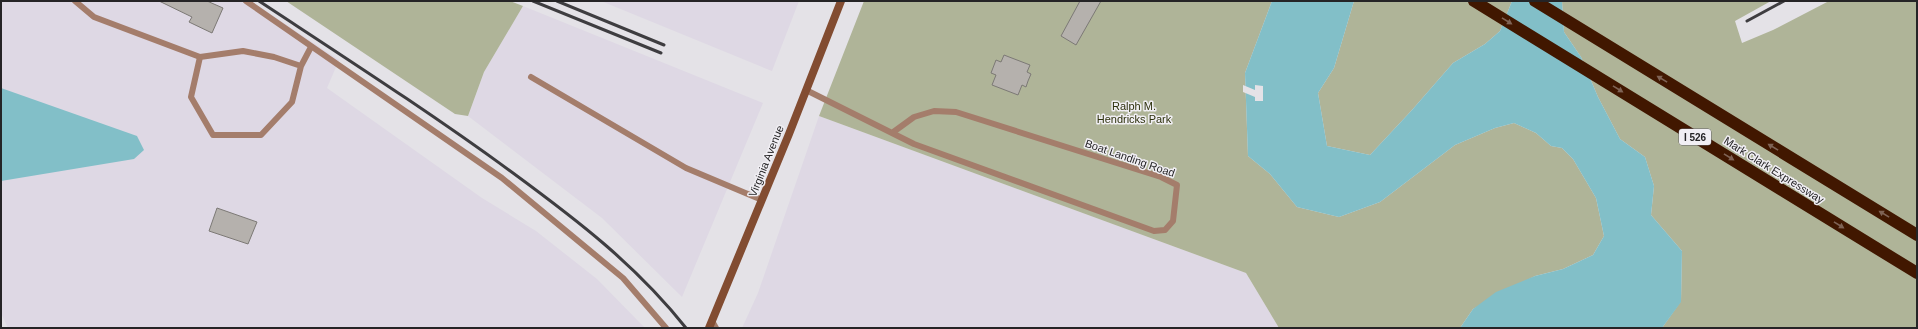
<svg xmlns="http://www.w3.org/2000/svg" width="1918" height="329" viewBox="0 0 1918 329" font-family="Arial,sans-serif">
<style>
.built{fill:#ded8e4}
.green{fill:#afb498}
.water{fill:#82bfc8}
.pier{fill:#e4e2e7}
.building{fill:#b5b1ad;stroke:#7c7975}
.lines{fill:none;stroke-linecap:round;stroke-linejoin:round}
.lane{stroke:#a47d6b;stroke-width:6}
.secondary{stroke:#824c31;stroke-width:8}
.highway{stroke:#411700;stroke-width:12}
.rail{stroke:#3e3d40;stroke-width:3}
.oneway{fill:#7f6355}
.labels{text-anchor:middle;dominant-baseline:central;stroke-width:3;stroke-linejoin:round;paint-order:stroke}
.shield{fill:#f1eff4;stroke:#626164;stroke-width:1}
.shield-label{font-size:10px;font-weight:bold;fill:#252426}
.park-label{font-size:11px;fill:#2d310c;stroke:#f1eff4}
.street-label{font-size:11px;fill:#252426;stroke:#f1eff4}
</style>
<rect width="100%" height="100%" fill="#e4e2e7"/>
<g class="built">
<polygon points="1,1 251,1 339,60 327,88 482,198 536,231 597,279 645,328 8,328 1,313"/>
<polygon points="601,1 799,1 772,71"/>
<polygon points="523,6 763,103 682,297 602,218 468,116 484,72"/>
<polygon points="819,116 1246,273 1279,328 742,328 758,293"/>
</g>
<g class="green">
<polygon points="286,1 510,1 523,6 484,72 468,116 455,114"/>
<polygon points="864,1 1272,1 1245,73 1248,156 1270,174 1297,207 1339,217 1380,202 1455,145 1495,128 1514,123 1536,133 1551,146 1562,148 1573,159 1596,198 1604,236 1593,255 1563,269 1535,276 1473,309 1460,328 1279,328 1246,273 819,116"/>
<polygon points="1354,1 1512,1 1500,31 1485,44 1453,63 1412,110 1370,155 1327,146 1318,93 1334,68"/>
<polygon points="1562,1 1771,1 1735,21 1742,43 1773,30 1829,1 1917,1 1917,328 1662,328 1681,301 1682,251 1651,215 1654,186 1645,157 1620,139 1598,97 1581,57 1564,32"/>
</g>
<g class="water">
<polygon points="1272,1 1354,1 1334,68 1318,93 1327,146 1370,155 1412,110 1453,63 1485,44 1500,31 1512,1 1562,1 1564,32 1581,57 1598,97 1620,139 1645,157 1654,186 1651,215 1682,251 1681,302 1662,328 1460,328 1473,309 1496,292 1535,276 1563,269 1593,255 1604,236 1596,198 1573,159 1562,148 1551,146 1536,133 1514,123 1495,128 1455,145 1380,202 1339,217 1297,207 1270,174 1248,156 1245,73"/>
<polygon points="1,88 137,136 144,150 134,159 1,181"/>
</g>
<polygon class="pier" points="1243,85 1255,90 1255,85 1263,86 1263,101 1255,101 1255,97 1243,92"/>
<g class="building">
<polygon points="159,1 207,1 223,8 212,33 189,22 192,17"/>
<polygon points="1080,1 1101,1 1076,45 1061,36"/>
<polygon points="1004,55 1030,65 1027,72 1031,74 1028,81 1026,87 1022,85 1018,95 992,85 996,75 991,73 996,60 1001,62"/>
<polygon points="217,208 257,222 248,244 209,231"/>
</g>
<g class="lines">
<g class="lane">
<polyline points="75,1 94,17 200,57"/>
<polyline points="246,1 502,178 623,278 666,328"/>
<polyline points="301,66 274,57 243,51 200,57 191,97 213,135 261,135 292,102 301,66 311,47"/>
<polyline points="531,77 686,168 762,200"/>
<polyline points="806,90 914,144 1154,231 1165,230 1173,221 1177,185 1161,177 956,112 934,111 914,117 892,133"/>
<polyline points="712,321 716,328"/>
</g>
<polyline class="secondary" points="709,328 789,134 841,1"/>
<g class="highway">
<polyline points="1474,1 1917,273"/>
<polyline points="1535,1 1917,235"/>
</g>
<g class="rail">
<path d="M 259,1 C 344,57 431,113 513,173 C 577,220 636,265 686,328"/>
<polyline points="533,1 661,53"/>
<polyline points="557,1 664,45"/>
<polyline points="1747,21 1784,1"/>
</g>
</g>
<defs><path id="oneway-solid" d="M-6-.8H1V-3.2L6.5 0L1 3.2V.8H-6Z"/></defs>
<g class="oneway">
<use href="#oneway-solid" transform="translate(1507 21) rotate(32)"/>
<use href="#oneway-solid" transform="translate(1662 79) rotate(-149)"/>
<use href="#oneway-solid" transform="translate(1618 89) rotate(32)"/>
<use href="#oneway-solid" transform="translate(1773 147) rotate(-149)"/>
<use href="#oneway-solid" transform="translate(1729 157) rotate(32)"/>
<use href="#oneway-solid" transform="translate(1884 214) rotate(-149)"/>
<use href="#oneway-solid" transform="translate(1839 225) rotate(32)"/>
</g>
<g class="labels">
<rect class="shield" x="1679" y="129" width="32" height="16" rx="3"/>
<g class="shield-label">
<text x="1695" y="137">I 526</text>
</g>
<g class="park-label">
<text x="1134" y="106">Ralph M.<tspan x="1134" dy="13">Hendricks Park</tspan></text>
</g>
<g class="street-label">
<text transform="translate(1130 158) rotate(19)">Boat Landing Road</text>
<text transform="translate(766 161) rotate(-68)">Virginia Avenue</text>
<text transform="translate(1774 170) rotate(32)">Mark Clark Expressway</text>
</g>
</g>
<rect width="1918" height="329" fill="none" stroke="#252426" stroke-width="4"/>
</svg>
